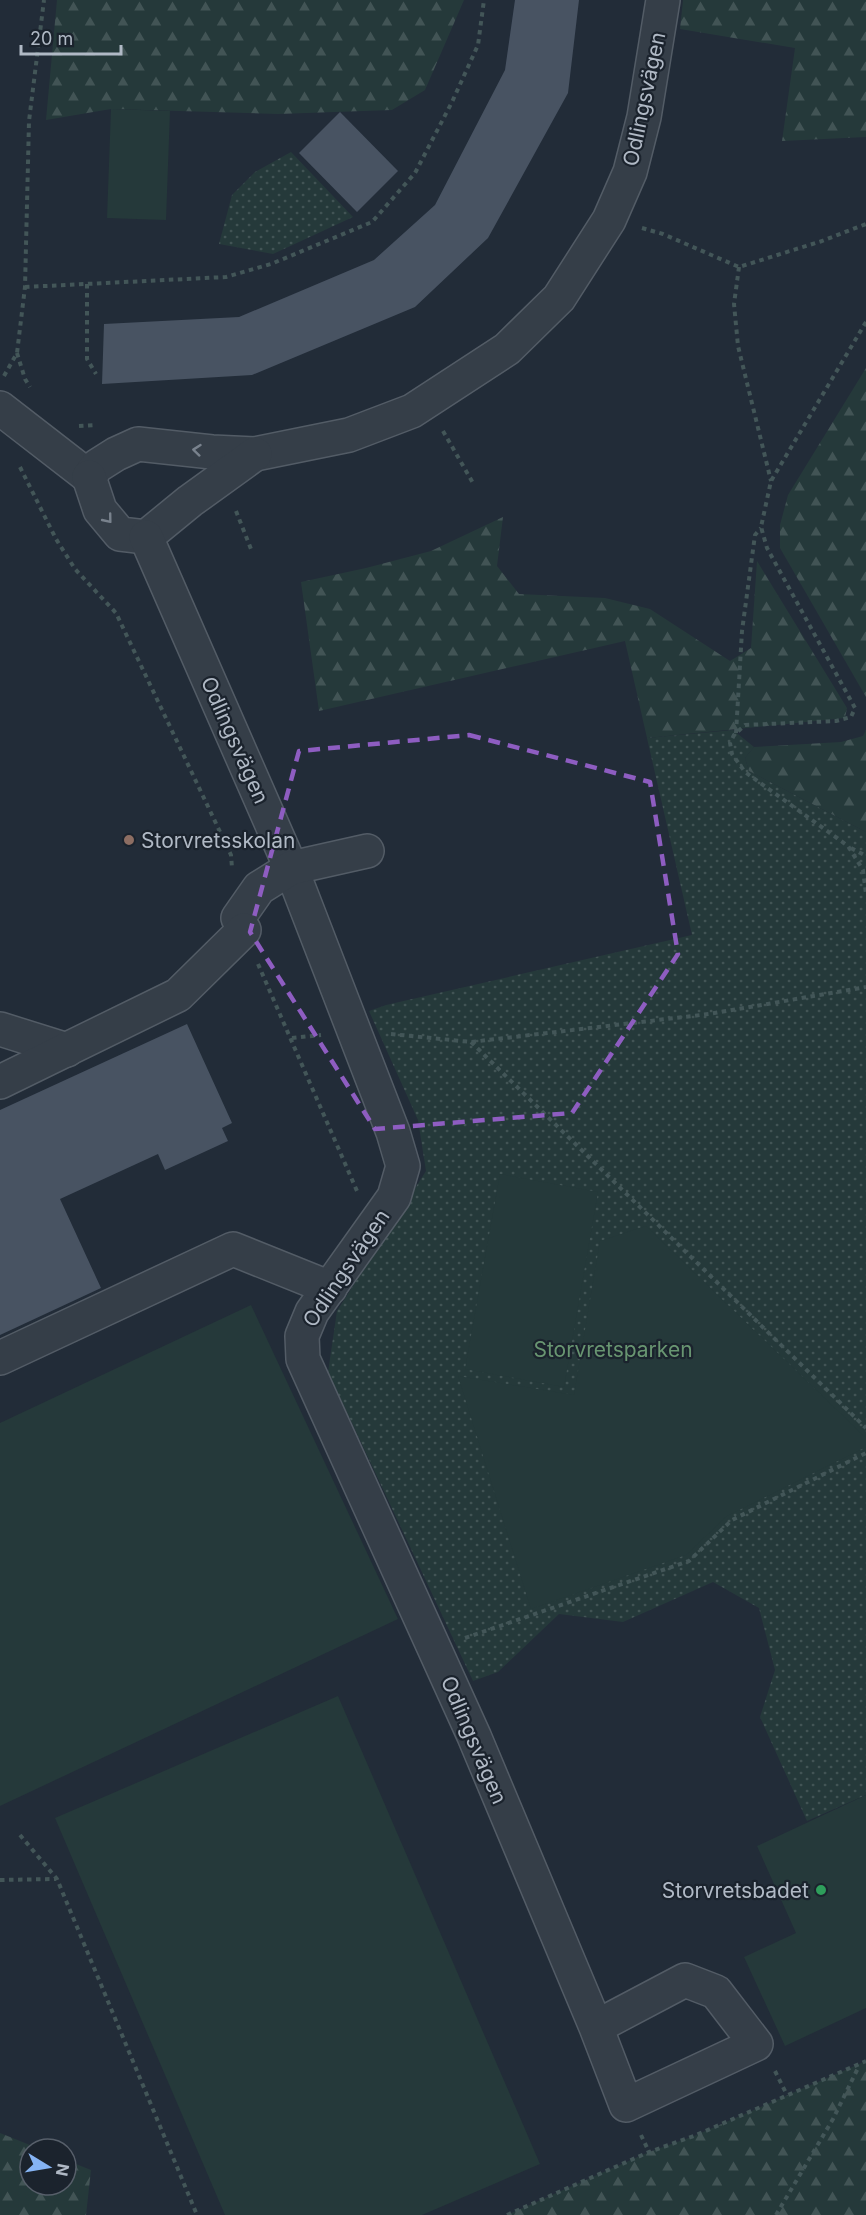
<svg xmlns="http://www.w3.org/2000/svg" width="866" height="2215" viewBox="0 0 866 2215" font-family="Inter,sans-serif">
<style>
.grass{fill:url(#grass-dots)}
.forest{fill:url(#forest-firs)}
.pitch{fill:#25393a}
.building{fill:#485362}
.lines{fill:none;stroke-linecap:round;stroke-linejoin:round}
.minor-casing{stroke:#535c66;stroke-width:36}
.path{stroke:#435658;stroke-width:4;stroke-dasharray:4.5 4.5;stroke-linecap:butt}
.minor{stroke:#353e48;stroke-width:33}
.oneway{stroke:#79828d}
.marked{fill:none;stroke:#8e5dc1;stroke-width:4.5;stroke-dasharray:12 8;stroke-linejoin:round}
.education-dot{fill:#8d6e63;stroke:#1b232d;stroke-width:2}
.leisure-dot{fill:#2e9e5b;stroke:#1b232d;stroke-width:2}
.labels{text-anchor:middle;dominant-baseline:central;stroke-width:4.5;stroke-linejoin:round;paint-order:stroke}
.street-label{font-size:21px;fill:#b0b9c5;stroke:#1b232d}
.poi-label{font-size:21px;fill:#b0b9c5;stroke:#1b232d;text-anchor:start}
.park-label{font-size:21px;fill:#689571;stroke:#1b232d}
</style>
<defs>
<pattern id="grass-dots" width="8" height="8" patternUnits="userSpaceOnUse" patternTransform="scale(1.5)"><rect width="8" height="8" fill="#25393a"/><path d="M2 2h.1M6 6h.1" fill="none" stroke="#425455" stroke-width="1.8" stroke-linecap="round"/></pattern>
<pattern id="forest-firs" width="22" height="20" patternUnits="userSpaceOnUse" patternTransform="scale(1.5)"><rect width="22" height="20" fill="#25393a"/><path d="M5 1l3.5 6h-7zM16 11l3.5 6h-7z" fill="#425455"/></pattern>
</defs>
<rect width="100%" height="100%" fill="#222c38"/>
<g class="grass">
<polygon points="291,152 353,217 273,254 219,244 232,195 255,172"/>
<polygon points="733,730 754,747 745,758 749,771 866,832 866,1795 807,1821 760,1717 775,1670 759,1608 713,1582 623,1622 559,1614 498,1672 473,1681 328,1372 337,1311 426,1171 418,1120 369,1011 386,1005 692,935 647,738"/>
</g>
<g class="forest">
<polygon points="57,0 464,0 425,90 392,110 278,114 111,109 46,120"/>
<polygon points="683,0 866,0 866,137 782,141 795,48 680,29"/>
<polygon points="866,368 866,697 780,548 780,525 788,495"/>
<polygon points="503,517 497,566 519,594 605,598 650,609 730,661 751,648 757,561 847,708 845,718 647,738 625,641 319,711 301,582 366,568 431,551"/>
<polygon points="866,730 866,832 749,771 745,758 754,747 841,742 863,736"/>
<polygon points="866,2061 866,2215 507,2215 649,2152 694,2136"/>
<polygon points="0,2133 40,2149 30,2149 30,2185 66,2185 66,2160 91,2170 86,2215 0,2215"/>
</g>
<g class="pitch">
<polygon points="111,109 170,111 166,220 107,218"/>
<polygon points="500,1174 598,1192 564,1387 465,1369"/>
<polygon points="646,1226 866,1438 866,1447 727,1516 686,1555 531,1609 458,1376 574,1395 600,1241"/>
<polygon points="251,1305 398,1619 0,1806 0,1423"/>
<polygon points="338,1696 540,2164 422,2215 225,2215 55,1818"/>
<polygon points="866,1795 866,2008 785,2046 744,1957 796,1933 757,1846"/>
</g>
<g class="building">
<polygon points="515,0 579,0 568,93 488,238 415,307 252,375 102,384 104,324 239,317 374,260 435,205 505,70"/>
<polygon points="340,112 398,171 357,212 299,153"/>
<polygon points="187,1024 232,1123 222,1128 228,1141 165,1170 158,1154 60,1199 101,1288 0,1335 0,1110"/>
</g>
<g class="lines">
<defs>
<g id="minor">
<polyline points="0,408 89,477"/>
<polyline points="89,477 97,466 116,454 138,444 212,452 255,454 349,435 412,411 507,349 559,298 609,220 630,172 644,117 663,0"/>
<polyline points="89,477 100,510 120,534 146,537 190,501 255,454"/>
<polyline points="146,537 291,868 393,1132 403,1166 394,1197 312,1312 302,1336 303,1359 474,1736 596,2027 626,2105 756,2044 716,1992 685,1980 596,2027"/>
<polyline points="238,918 259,888 291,868 367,851"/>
<polyline points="0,1029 67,1050"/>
<polyline points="0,1082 178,995 244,930"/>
<polyline points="0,1358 233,1249 330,1288"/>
</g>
</defs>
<use href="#minor" class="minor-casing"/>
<g class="path">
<polyline points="642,228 663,234 739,267 822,241 866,224"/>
<polyline points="739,267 734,304 738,346 771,481"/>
<polyline points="87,284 87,359 96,374"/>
<polyline points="25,287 226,277 271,264 372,222 415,173 452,102 478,45 484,0"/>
<polyline points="866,322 771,481 761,527 767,548 855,708 851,717 836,721 745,725 734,735 730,743 732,754 745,772 848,846 863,870 866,894"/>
<polyline points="17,353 25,379 30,387"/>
<polyline points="4,376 17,353 25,287 29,121 44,0"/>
<polyline points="79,426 96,425"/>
<polyline points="443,431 473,483"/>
<polyline points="20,467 56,539 75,569 116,613 231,855 232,868"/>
<polyline points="236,511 251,549"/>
<polyline points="736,733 742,631 755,535 761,528"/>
<polyline points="851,848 866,856"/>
<polyline points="258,964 357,1191"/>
<polyline points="391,1034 471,1042 709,1014 866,987"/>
<polyline points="292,1038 321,1035"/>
<polyline points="471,1042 866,1428"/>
<polyline points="465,1638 689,1561 732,1520 866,1453"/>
<polyline points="20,1835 57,1879 197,2215"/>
<polyline points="0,1880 56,1879"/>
<polyline points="775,2071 787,2095"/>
<polyline points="641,2135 649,2152"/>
<polyline points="507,2215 649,2152 694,2136 866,2061"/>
<polyline points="776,2215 833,2119 859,2066"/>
</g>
<use href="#minor" class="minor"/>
</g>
<defs><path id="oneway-chevron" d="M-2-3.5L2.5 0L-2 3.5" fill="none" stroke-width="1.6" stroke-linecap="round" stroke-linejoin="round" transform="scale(1.5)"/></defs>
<g class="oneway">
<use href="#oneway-chevron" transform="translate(197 450) rotate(-174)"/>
<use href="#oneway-chevron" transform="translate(108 519) rotate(51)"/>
</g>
<path class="marked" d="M 469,735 L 650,782 L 678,954 L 572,1113 L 375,1129 L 250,932 L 299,751 Z"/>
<circle class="education-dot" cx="129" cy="840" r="6"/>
<circle class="leisure-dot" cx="821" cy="1890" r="6"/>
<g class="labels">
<g class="street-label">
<text transform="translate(644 99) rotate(-78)">Odlingsvägen</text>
<text transform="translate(235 740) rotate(66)">Odlingsvägen</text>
<text transform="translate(346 1268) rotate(-56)">Odlingsvägen</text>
<text transform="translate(474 1740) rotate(67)">Odlingsvägen</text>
</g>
<g class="poi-label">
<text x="141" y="840">Storvretsskolan</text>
<text x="809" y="1890" text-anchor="end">Storvretsbadet</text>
</g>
<g class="park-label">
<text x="613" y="1349">Storvretsparken</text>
</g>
</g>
<g transform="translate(48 2167) rotate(101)"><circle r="28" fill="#1b232d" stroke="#575f6a" stroke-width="1.5"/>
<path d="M0-4.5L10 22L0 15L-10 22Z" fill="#86b4f4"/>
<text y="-9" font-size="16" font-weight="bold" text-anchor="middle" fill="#b0b9c5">N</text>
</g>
<path d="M21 45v9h100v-9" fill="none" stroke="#b0b9c5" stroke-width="3"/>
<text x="30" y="45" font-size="18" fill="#b0b9c5" stroke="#1b232d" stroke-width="4.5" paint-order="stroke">20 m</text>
</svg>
